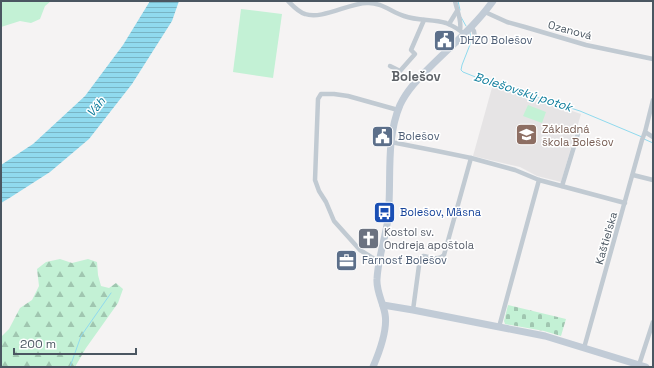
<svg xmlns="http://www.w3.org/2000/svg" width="654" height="368" viewBox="0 0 654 368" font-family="'Space Grotesk',sans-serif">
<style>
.education{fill:#e6e4e5}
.grass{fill:#c3f1d5}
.forest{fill:url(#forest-firs)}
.cemetery{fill:url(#cemetery-stones)}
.water{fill:url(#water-rules)}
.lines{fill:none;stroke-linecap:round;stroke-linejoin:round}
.stream{stroke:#90daee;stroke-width:1}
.street{stroke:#c1cad2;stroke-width:4.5}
.secondary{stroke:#c1cbd6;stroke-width:7}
.labels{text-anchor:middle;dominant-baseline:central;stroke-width:3;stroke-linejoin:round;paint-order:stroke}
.street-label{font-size:11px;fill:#4a5661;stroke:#fff}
.service-label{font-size:11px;fill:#4e5e75;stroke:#fff;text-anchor:start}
.education-label{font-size:11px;fill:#785e54;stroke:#fff;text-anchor:start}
.transit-label{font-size:11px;fill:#164399;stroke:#fff;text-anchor:start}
.worship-label{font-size:11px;fill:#5b616d;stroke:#fff;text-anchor:start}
.water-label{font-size:12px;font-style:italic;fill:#0c7c9b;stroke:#fff}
.quarter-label{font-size:13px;font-weight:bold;fill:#5f6368;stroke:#fff}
</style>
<defs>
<pattern id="forest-firs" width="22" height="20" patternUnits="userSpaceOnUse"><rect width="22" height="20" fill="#c3f1d5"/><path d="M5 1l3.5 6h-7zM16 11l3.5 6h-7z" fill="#a0c6b0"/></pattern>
<pattern id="cemetery-stones" width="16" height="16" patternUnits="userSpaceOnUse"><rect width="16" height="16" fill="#c3f1d5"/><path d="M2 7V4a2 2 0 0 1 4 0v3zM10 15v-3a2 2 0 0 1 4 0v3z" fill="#a0c6b0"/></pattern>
<pattern id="water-rules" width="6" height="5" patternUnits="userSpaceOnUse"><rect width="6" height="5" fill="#90daee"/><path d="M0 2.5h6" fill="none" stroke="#78b4c4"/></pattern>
</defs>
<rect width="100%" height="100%" fill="#f5f3f3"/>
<polygon class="education" points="493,84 581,114 561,182 537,176 520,167 473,156"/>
<g class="grass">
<polygon points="1,1 51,1 45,6 40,19 31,23 20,21 1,27"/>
<polygon points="241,9 282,14 273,78 233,72"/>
<polygon points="528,105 546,112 542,123 523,116"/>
</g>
<polygon class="forest" points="60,259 72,263 88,259 97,262 98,275 101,286 109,288 116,283 123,289 118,303 86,348 75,367 1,367 1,337 9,329 20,308 32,300 39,286 37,269 46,262"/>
<polygon class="cemetery" points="508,305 566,319 561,336 544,331 505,324 504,321"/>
<polygon class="water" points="150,1 179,1 172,21 132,84 89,139 50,172 11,197 1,203 1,165 33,144 85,96 123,45"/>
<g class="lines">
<g class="stream">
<polyline points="458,1 460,10"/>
<polyline points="461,17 466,26"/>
<polyline points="470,33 471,42 462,65 461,70 463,72 478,78 493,81 516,90 522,93 539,98 580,111 642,137"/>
<polyline points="644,139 653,143"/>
<polyline points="70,367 81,336 111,293"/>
</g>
<g class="street">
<path d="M 288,1 C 293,6 298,12 305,14 C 322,20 349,3 367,3 C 380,2 392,12 404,16 C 418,21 433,19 446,23 C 453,26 459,29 464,34"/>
<path d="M 455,1 C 457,11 462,20 460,30"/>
<polyline points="485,12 507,22 525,27 586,45 653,59"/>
<polyline points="449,24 457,11"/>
<polyline points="471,27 474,31 475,38"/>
<polyline points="390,66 400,71 415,54 411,50 424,20"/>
<polyline points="653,100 645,132 653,137"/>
<polyline points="391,142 437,151 471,158 515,170 539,180 625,203"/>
<polyline points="633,175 653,180"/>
<polyline points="562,186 579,130"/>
<polyline points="379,261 371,257 360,250 334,221 326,202 319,191 315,180 318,99 321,94 334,94 348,96 398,110"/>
<path d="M 413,310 L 420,258 L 423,256 C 430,257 438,261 444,255 L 471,158"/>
<polyline points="499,327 539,180"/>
<polyline points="584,348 642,140 645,132"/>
<polyline points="639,365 653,322"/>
</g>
<g class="secondary">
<polyline points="383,305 413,310 545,336 646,367"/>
<path d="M 373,367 C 379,353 388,330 385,314 C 383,302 376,291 377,279 C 378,259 385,239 388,219 C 392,182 385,140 400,105 C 407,90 419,78 430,67 C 452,45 475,26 493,1"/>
</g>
</g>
<defs>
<symbol id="civic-square" viewBox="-11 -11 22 22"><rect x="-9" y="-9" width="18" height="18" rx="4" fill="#5c6f8a" stroke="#fff"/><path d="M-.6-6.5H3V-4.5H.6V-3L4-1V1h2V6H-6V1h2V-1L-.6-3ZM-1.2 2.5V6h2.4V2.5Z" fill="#fff"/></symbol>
<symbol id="school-square" viewBox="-11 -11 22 22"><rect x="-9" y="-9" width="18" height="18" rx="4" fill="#8d6e63" stroke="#fff"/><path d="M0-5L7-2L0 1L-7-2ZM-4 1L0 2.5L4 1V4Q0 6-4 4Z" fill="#fff"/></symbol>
<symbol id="bus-square" viewBox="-11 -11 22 22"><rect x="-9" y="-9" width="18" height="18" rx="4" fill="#1a4fb4" stroke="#fff"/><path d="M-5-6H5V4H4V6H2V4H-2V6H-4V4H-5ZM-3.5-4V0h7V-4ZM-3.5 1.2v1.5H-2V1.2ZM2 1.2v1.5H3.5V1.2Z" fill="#fff"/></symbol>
<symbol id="church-square" viewBox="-11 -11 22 22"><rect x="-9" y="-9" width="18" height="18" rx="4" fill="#6b7280" stroke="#fff"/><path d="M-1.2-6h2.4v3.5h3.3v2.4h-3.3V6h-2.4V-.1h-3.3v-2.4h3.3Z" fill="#fff"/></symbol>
<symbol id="office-square" viewBox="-11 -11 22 22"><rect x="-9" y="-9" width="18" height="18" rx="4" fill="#5c6f8a" stroke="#fff"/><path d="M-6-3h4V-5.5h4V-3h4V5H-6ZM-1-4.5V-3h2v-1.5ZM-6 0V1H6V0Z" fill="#fff"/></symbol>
</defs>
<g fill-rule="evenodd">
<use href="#civic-square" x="432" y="28" width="25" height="25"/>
<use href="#school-square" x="514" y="122" width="25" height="25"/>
<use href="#civic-square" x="370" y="124" width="25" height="25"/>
<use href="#bus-square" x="372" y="200" width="25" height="25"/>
<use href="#church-square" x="356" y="226" width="25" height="25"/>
<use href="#office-square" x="334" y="248" width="25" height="25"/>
</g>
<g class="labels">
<g class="street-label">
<text transform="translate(570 30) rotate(15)">Ozanová</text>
<text transform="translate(606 238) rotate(-74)">Kaštieľska</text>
</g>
<g class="service-label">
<text x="460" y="40">DHZO Bolešov</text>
<text x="398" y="136">Bolešov</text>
<text x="362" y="260">Farnosť Bolešov</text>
</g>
<g class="education-label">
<text x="542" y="129">Základná<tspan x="542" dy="13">škola Bolešov</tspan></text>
</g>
<g class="transit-label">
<text x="400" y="212">Bolešov, Mäsna</text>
</g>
<g class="worship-label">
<text x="384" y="232">Kostol sv.<tspan x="384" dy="13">Ondreja apoštola</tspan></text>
</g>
<g class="water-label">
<text transform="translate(523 92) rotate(18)">Bolešovský potok</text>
<text transform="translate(96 107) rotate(-52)">Váh</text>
</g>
<g class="quarter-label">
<text x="416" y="76">Bolešov</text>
</g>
</g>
<rect width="654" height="368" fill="none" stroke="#4a5661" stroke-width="4"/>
<path d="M14 348v6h122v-6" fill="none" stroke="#4a5661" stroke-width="2"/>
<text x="20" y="348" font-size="12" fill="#4a5661" stroke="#ffffff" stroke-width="3" paint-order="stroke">200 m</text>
</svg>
